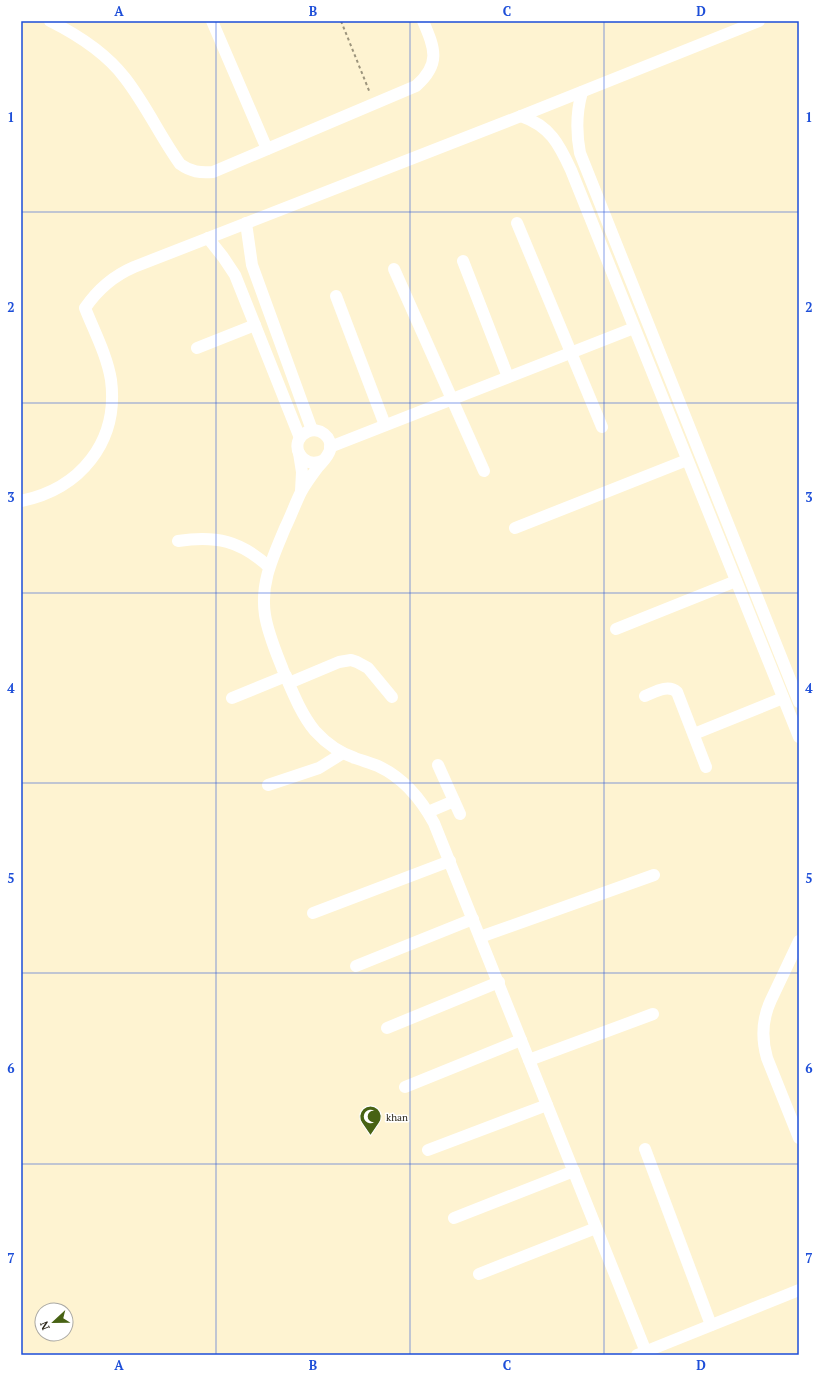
<svg xmlns="http://www.w3.org/2000/svg" width="820" height="1376" viewBox="0 0 820 1376" font-family="'PT Serif',serif">
<style>
.lines{fill:none;stroke-linecap:round;stroke-linejoin:round}
.path{stroke:#9c947c;stroke-width:2;stroke-dasharray:3 3;stroke-linecap:butt}
.minor{stroke:#fff;stroke-width:12}
.grid{fill:none;stroke:#1d4ed8;stroke-width:1;stroke-opacity:0.55}
.labels{text-anchor:middle;dominant-baseline:central;stroke-width:3;stroke-linejoin:round;paint-order:stroke}
.poi-label{font-size:10px;fill:#2a2619;stroke:#fff;text-anchor:start}
.neatline{fill:none;stroke:#1d4ed8;stroke-width:1.5}
.grid-label{font-size:13px;text-anchor:middle;font-weight:bold;fill:#1d4ed8}
</style>
<rect width="100%" height="100%" fill="#fef3d1"/>
<g class="lines">
<polyline class="path" points="341,21 370,93"/>
<g class="minor">
<path d="M 50,21 C 78,35 106,53 125,78 C 146,105 160,136 180,164 C 191,172 200,173 213,172 L 416,86 C 441,64 435,49 423,21"/>
<polyline points="212,21 267,149"/>
<path d="M 582,92 C 576,113 576,132 580,153 L 799,702"/>
<path d="M 521,116 C 550,126 559,144 571,170 L 799,737"/>
<polyline points="246,223 252,265 312,430"/>
<polyline points="517,223 602,427"/>
<polyline points="208,238 223,257 235,275 300,438"/>
<polyline points="463,261 508,377"/>
<polyline points="394,269 484,471"/>
<polyline points="336,296 385,425"/>
<polyline points="197,348 255,325"/>
<polyline points="330,447 634,328"/>
<polyline points="299,453 302,472 301,491"/>
<path d="M 324,460 C 301,472 287,441 307,432 C 319,426 333,437 330,450 C 328,457 322,462 318,467 C 312,475 306,483 301,492 C 295,504 291,516 285,528 C 273,557 260,583 265,615 C 268,634 276,652 283,670 C 292,691 301,714 315,731 C 326,743 340,753 355,758 C 363,761 371,763 378,766 C 404,778 421,799 434,823 L 646,1352"/>
<path d="M 21,501 C 80,489 119,442 111,380 C 107,355 94,331 85,308 C 98,289 113,276 134,267 L 521,116 L 759,21"/>
<polyline points="515,528 687,460"/>
<path d="M 178,541 C 216,535 241,541 269,567"/>
<polyline points="616,629 736,581"/>
<polyline points="289,683 339,662 351,660 357,662 368,668 392,697"/>
<path d="M 645,696 C 655,692 668,684 677,692 L 706,767"/>
<polyline points="232,698 286,676"/>
<polyline points="694,734 783,698"/>
<polyline points="438,765 460,814"/>
<polyline points="268,785 319,768 343,753"/>
<polyline points="428,812 454,801"/>
<polyline points="313,913 450,861"/>
<polyline points="480,937 654,875"/>
<path d="M 799,941 L 771,1000 C 762,1019 761,1037 767,1058 L 799,1138"/>
<polyline points="356,966 473,919"/>
<polyline points="387,1028 499,982"/>
<polyline points="529,1060 653,1014"/>
<polyline points="405,1087 521,1040"/>
<polyline points="645,1149 711,1325"/>
<polyline points="428,1150 547,1105"/>
<polyline points="454,1218 574,1171"/>
<polyline points="479,1274 596,1228"/>
<polyline points="637,1355 799,1290"/>
</g>
</g>
<path class="grid" d="M 216,21 L 216,1355M 410,21 L 410,1355M 604,21 L 604,1355M 21,212 L 799,212M 21,403 L 799,403M 21,593 L 799,593M 21,783 L 799,783M 21,973 L 799,973M 21,1164 L 799,1164"/>
<defs>
<symbol id="mosque-pin" viewBox="-11 -11 22 30"><path d="M0 17L-7.5 6A9.5 9.5 0 1 1 7.5 6Z" fill="#476214" stroke="#fff"/><path d="M3.5-4.9A6 6 0 1 0 3.5 4.9A5 5 0 1 1 3.5-4.9Z" fill="#fff"/></symbol>
</defs>
<g fill-rule="evenodd">
<use href="#mosque-pin" x="358" y="1104" width="25" height="34"/>
</g>
<g class="labels">
<g class="poi-label">
<text x="386" y="1117">khan</text>
</g>
</g>
<rect width="820" height="1376" fill="none" stroke="#ffffff" stroke-width="44"/>
<g transform="translate(54 1322) rotate(248)"><circle r="19" fill="#ffffff" stroke="#aaa8a3"/>
<path d="M0-3L7 15L0 10L-7 15Z" fill="#476214"/>
<text y="-6" font-size="11" font-weight="bold" text-anchor="middle" fill="#2a2619">N</text>
</g>
<rect x="22" y="22" width="776" height="1332" class="neatline"/>
<g class="grid-label">
<text x="119" y="16">A</text>
<text x="313" y="16">B</text>
<text x="507" y="16">C</text>
<text x="701" y="16">D</text>
<text x="11" y="122">1</text>
<text x="809" y="122">1</text>
<text x="11" y="312">2</text>
<text x="809" y="312">2</text>
<text x="11" y="502">3</text>
<text x="809" y="502">3</text>
<text x="11" y="693">4</text>
<text x="809" y="693">4</text>
<text x="11" y="883">5</text>
<text x="809" y="883">5</text>
<text x="11" y="1073">6</text>
<text x="809" y="1073">6</text>
<text x="11" y="1263">7</text>
<text x="809" y="1263">7</text>
<text x="119" y="1370">A</text>
<text x="313" y="1370">B</text>
<text x="507" y="1370">C</text>
<text x="701" y="1370">D</text>
</g>
</svg>
